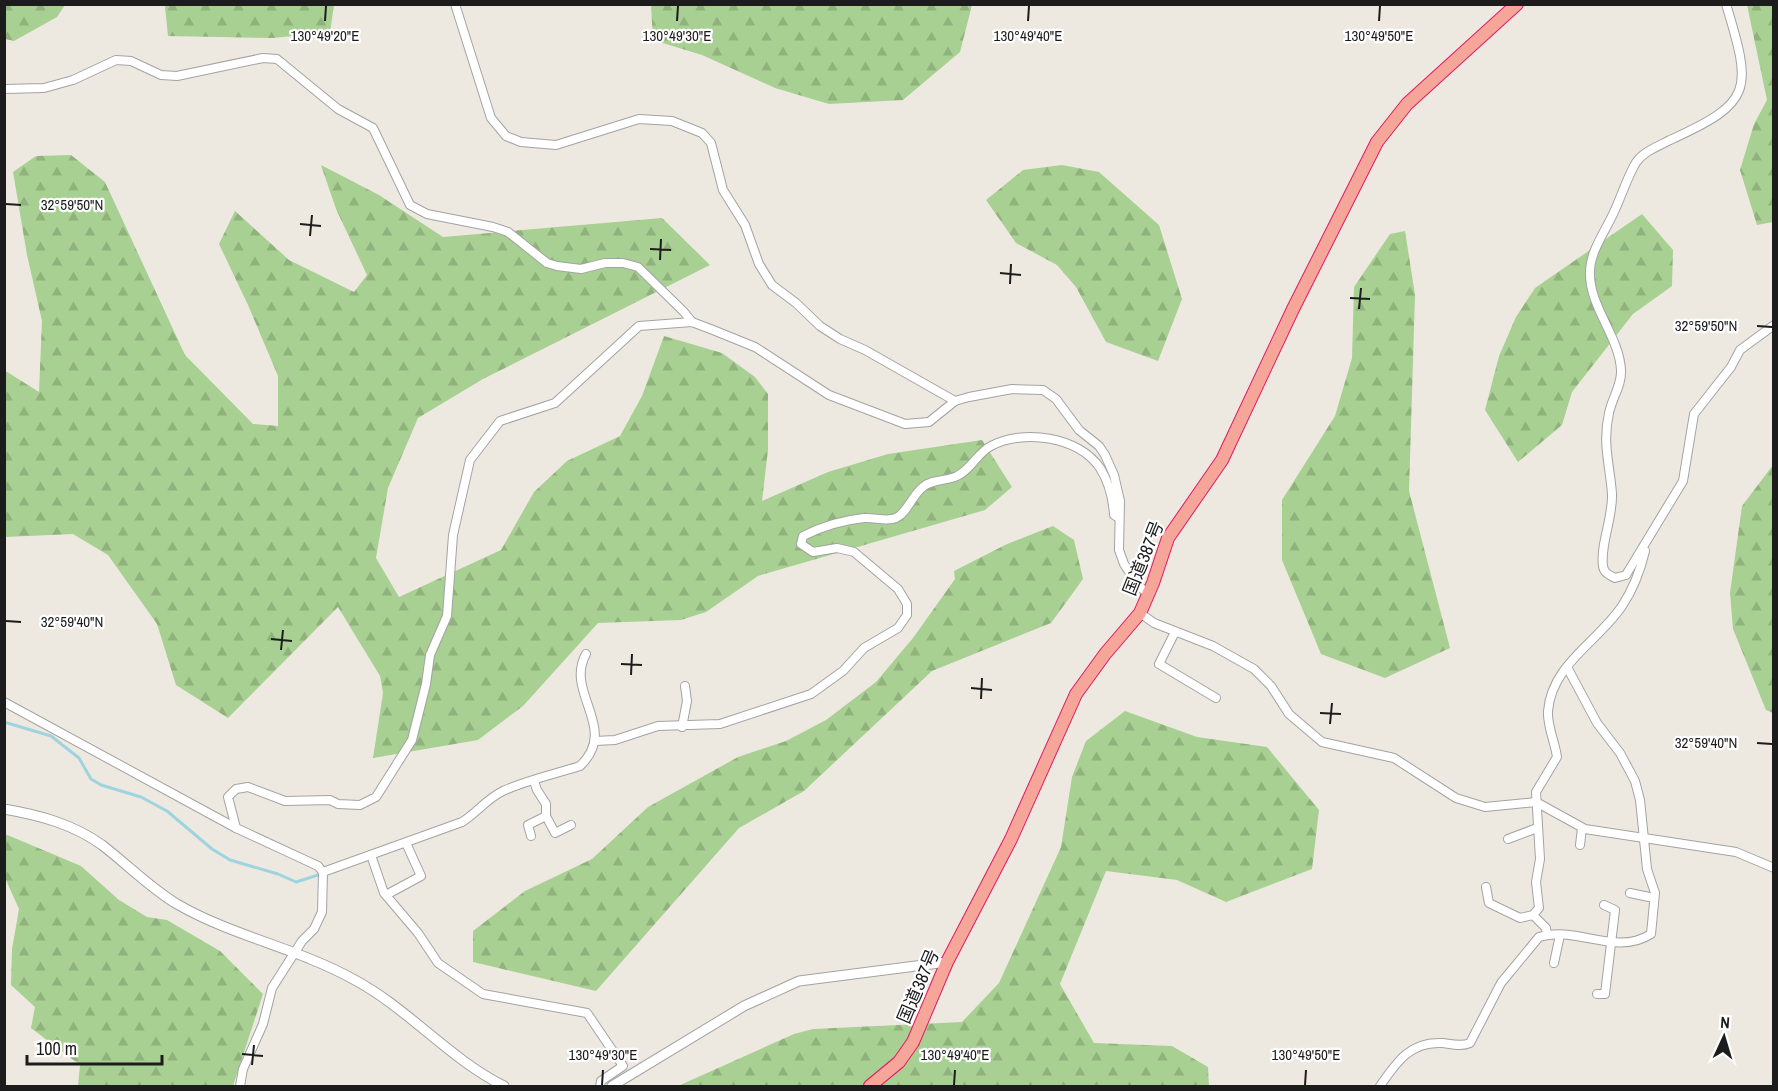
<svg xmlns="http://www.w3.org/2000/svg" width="1778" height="1091" viewBox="0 0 1778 1091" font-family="'Archivo Narrow','Noto Sans JP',sans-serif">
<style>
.forest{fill:url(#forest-firs)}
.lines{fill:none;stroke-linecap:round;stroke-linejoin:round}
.stream{stroke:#9dd4df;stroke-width:3}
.minor-casing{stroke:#a3a3a3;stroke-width:10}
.tertiary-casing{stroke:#a3a3a3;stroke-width:11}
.trunk-casing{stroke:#e01968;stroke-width:14}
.minor{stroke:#fff;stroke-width:8}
.tertiary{stroke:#fff;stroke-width:9}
.trunk{stroke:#f5a698;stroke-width:12}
.ticks{fill:none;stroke:#1c1c1c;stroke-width:2}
.labels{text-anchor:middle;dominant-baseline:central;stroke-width:4.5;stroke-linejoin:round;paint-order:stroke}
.street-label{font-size:18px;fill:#1c1c1c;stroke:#fff}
.ticks-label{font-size:15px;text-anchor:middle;fill:#1c1c1c;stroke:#fff;stroke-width:4.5;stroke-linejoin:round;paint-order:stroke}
</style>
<defs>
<pattern id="forest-firs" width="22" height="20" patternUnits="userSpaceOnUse" patternTransform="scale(1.5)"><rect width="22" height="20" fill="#a8d092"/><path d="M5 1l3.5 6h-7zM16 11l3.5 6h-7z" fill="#90b27d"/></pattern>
</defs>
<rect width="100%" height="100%" fill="#eee9e0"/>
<g class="forest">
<polygon points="5,4 65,4 65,5 57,17 14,41 5,39"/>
<polygon points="167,5 167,4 334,5 330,32 273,38 168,36 165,7"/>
<polygon points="651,5 651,4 972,5 960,52 903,100 829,104 775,88 702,55 653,40"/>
<polygon points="1747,5 1774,5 1773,222 1757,225 1740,170 1754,124 1767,100"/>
<polygon points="71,155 105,182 185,355 253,424 278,426 278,376 248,305 219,244 235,211 289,260 354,292 367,275 336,209 321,165 379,195 443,237 662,218 710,265 483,379 418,418 388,488 376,558 399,597 501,550 534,492 567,461 620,436 642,396 664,336 722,353 755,377 768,394 768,450 762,501 828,472 888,454 982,440 1012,487 985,510 758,576 706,612 681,620 598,623 523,706 478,740 373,758 383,693 380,676 338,607 228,718 176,685 157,624 108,555 73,534 5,537 4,370 39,392 42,321 27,255 13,172 36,156"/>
<polygon points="1062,165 1099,172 1159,225 1182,299 1158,361 1106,342 1076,287 1057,265 1016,243 986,200 1023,170"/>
<polygon points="1642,214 1673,250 1672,286 1633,314 1572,392 1562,425 1518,462 1485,410 1499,356 1516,317 1535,288"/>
<polygon points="1405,231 1415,295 1409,491 1450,648 1385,678 1321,654 1282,560 1282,500 1335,416 1352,358 1354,287 1390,234"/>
<polygon points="1773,465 1773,713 1766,710 1733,629 1730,593 1742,506"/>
<polygon points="1053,526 1074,540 1083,579 1051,623 932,671 804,791 739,828 596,991 473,962 473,931 525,891 592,859 648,807 738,757 786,741 826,720 876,682 913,638 955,579 954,571 1007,544"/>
<polygon points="1125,711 1197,737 1267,747 1319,810 1312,869 1226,902 1177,880 1106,871 1060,984 1094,1043 1172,1046 1208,1067 1209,1086 678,1086 794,1034 813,1029 962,1022 999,983 1061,847 1072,777 1086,741"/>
<polygon points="5,834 81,866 119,900 147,917 167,920 220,951 263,994 233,1086 78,1086 80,1065 31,1028 35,1007 11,985 12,949 19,909 5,878"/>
</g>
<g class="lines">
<polyline class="stream" points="4,722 51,736 79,758 91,779 101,785 141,797 167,811 212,849 230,860 278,874 296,882 318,875"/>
<defs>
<g id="minor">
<polyline points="455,4 491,118 506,136 521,142 556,145 639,119 672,121 702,133 711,143 723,190 745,225 759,264 772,285 796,303 820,326 840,339 865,350 955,401"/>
<path d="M 1726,4 C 1752,90 1754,102 1670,140 C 1657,147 1641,152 1634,166 C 1626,181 1621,197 1614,212 C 1606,230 1591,250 1590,270 C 1588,306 1619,335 1621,370 C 1622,385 1612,398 1609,413 C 1602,444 1610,465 1612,494 C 1613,518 1600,544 1603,566 C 1604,573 1609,575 1615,578 L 1626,575 L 1683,481 L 1694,414 L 1731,367 L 1740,350 L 1774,325"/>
<polyline points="4,89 44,88 73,80 116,60 131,61 161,75 177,76 263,58 277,59 338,109 373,128 410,205 427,214 493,227 508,232 547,263 557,266 581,269 605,263 623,263 638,267 684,312 692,322"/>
<polyline points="1140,613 1154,623 1213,646 1254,669 1271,686 1289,714 1322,742 1394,758 1456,798 1485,807 1536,802 1585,829 1736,852 1774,868"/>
<polyline points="1175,632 1159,664 1216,698"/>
<polyline points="4,702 236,828 318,866 323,872 322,912 314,929 302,941 272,988 263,1024 243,1069 240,1086"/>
<polyline points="682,727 687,701 685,686"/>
<path d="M 595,741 L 615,740 L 658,726 L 720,724 L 811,694 L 843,671 L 864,648 L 898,628 L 907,615 L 907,604 L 898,589 L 854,552 L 837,548 L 813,552 L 801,544 L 803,536 C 821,527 844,520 864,518 C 874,517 886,522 896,518 C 908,512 912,495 923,487 C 932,479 947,481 957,476 C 971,470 977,453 991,446 C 1023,429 1078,436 1100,468 C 1109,482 1113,499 1114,515 L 1119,518"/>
<polyline points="546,816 555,833 571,825"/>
<polyline points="236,828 228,797 236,789 248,787 285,801 330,800 338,804 360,805 376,797 412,740 426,684 430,655 447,616 453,535 470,460 500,421 555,403 639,326 692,322 713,330 755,347 829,395 905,424 929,422 955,401 969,397 1012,389 1043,390 1056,399 1079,430 1099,446 1105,455 1114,475 1120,501 1119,550 1124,564 1138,585 1148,594"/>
<polyline points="531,836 528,825 546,816 546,804 537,790 534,781"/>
<polyline points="1508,839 1537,828"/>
<polyline points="1580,845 1582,828"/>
<polyline points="371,855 384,893 418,933 438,963 483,994 587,1013 623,1066 601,1081 600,1086"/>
<path d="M 323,872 L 462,822 C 477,813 486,799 503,791 C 527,780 555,774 580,766 C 620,728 564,693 586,654"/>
<path d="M 1486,887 L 1489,903 L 1520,918 L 1533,915 L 1539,908 L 1536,882 L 1540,859 L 1536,792 L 1557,757 C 1555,742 1547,726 1548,711 C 1552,664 1598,642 1622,606 C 1634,588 1640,572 1645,551"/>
<polyline points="1630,893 1654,898"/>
<polyline points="386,895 421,876 406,843"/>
<polyline points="1533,915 1546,928 1547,934"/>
<polyline points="1554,963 1560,935"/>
<polyline points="1597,994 1605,994 1615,910 1604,905"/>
<path d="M 1380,1086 C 1396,1063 1410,1041 1442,1043 C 1451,1044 1462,1047 1470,1043 L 1501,983 L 1539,937 C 1577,925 1615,957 1651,934 L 1655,893 L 1647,869 L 1640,800 L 1635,781 L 1620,753 L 1597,723 L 1567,667"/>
</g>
<g id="tertiary">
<path d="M 4,809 C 39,815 73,824 102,845 C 127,864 150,888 177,904 C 232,936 297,948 353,979 C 408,1008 448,1058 504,1086"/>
<polyline points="612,1086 744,1006 799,981 947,962"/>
</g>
<polyline id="trunk" points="870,1086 899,1062 913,1042 947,962 1011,839 1076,694 1105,654 1140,613 1153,583 1168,538 1222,460 1293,309 1377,142 1407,104 1517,4"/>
</defs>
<use href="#minor" class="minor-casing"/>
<use href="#tertiary" class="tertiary-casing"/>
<use href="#trunk" class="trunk-casing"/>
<use href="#minor" class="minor"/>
<use href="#tertiary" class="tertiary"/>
<use href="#trunk" class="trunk"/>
</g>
<path class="ticks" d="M 325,21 L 326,6M 677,21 L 678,6M 1028,21 L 1029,6M 1379,21 L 1380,6M 6,204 L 21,205M 300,224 L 321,226M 310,236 L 312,215M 650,249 L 671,250M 660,260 L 661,239M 1000,273 L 1021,275M 1010,284 L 1011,264M 1350,298 L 1370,299M 1359,309 L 1361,288M 1757,326 L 1772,327M 6,621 L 21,622M 271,639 L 292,641M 281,650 L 283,630M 621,664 L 642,665M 631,675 L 632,654M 971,688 L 992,690M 981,699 L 982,678M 1320,713 L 1341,714M 1330,724 L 1332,703M 1757,743 L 1772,744M 242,1054 L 263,1056M 252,1065 L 254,1045M 602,1085 L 603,1070M 954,1085 L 955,1070M 1305,1085 L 1306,1070"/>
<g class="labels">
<g class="street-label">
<text transform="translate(1143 558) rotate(-68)">国道387号</text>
<text transform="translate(918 986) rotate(-67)">国道387号</text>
</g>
</g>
<g class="ticks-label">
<text x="325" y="41">130°49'20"E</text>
<text x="677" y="41">130°49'30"E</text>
<text x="1028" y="41">130°49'40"E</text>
<text x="1379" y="41">130°49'50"E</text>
<text x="72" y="210">32°59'50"N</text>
<text x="1706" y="331">32°59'50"N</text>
<text x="72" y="627">32°59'40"N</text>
<text x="1706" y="748">32°59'40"N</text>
<text x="603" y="1060">130°49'30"E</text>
<text x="955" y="1060">130°49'40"E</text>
<text x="1306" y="1060">130°49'50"E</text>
</g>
<rect width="1778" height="1091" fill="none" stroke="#1c1c1c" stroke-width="12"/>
<g transform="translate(1724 1037) rotate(4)" stroke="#ffffff" stroke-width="4.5" paint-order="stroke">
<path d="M0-4.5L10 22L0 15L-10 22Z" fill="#1c1c1c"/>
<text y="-9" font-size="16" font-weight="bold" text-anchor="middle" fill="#1c1c1c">N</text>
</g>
<path d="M27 1055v9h135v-9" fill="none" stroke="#1c1c1c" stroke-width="3"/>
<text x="36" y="1055" font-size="18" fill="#1c1c1c" stroke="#ffffff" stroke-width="4.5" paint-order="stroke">100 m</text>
</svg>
